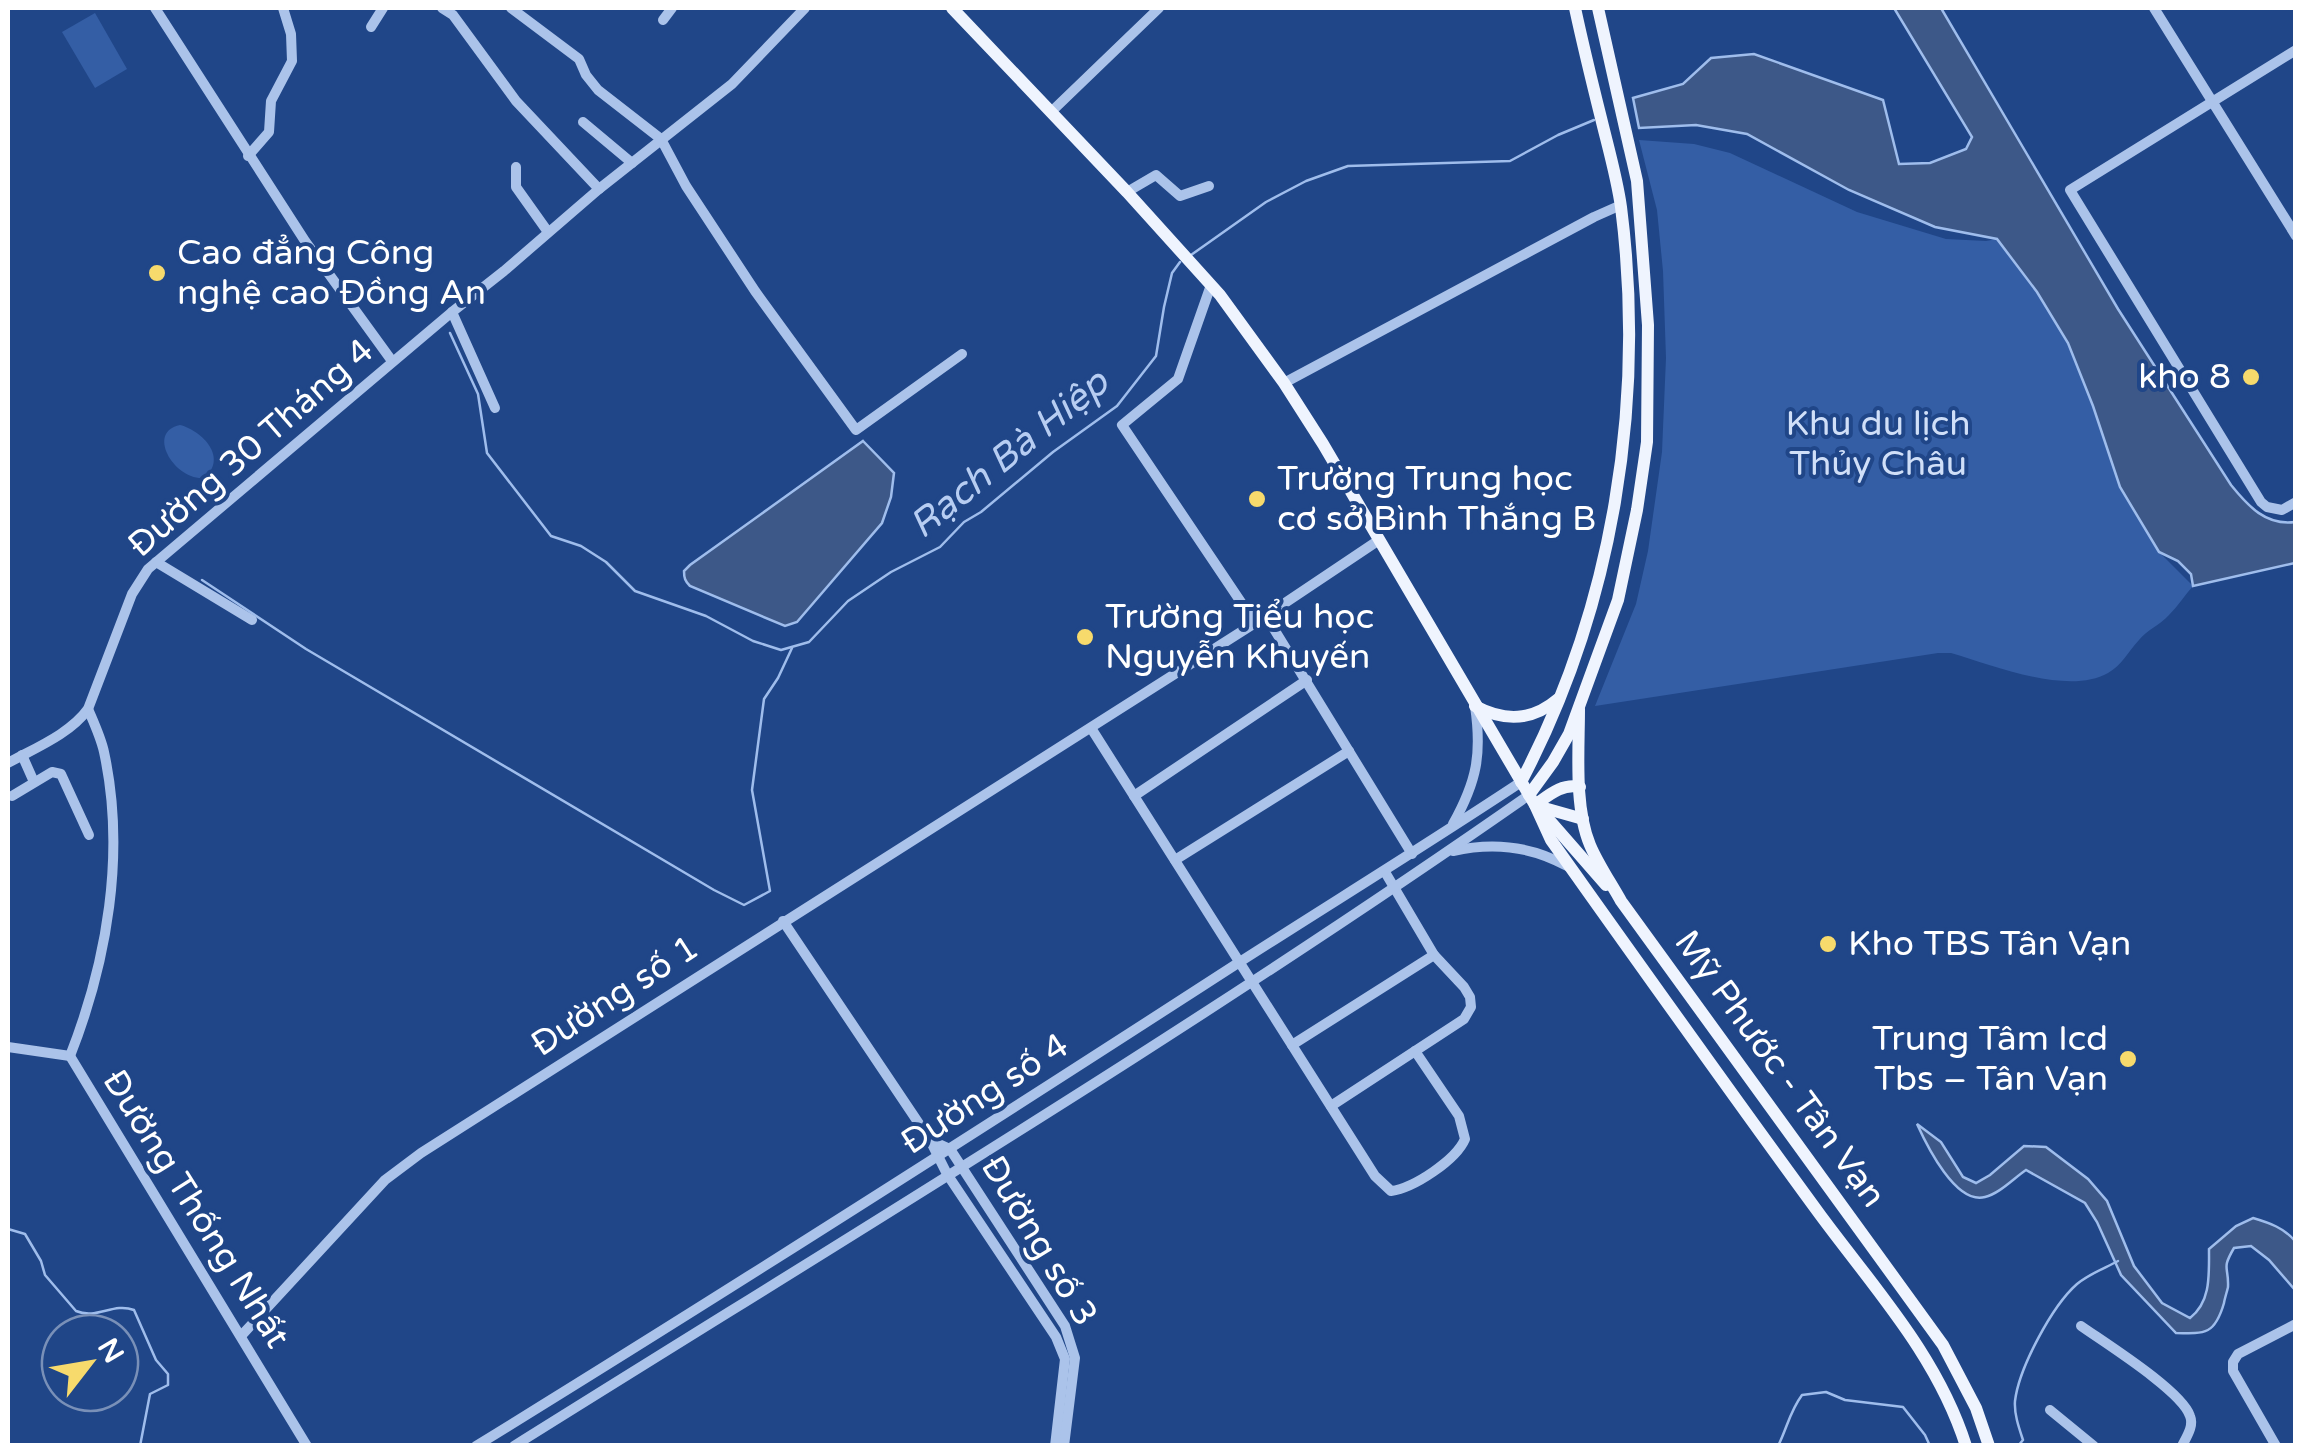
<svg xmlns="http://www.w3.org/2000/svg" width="2303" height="1453" viewBox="0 0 2303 1453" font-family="'Varela Round',sans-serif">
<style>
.green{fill:#345ea5}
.water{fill:#3d5888;stroke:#9fbdec;stroke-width:2.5}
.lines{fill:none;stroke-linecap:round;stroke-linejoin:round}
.stream{stroke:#9fbdec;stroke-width:2.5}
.minor{stroke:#abc3ea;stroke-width:10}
.major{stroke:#eff4fe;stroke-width:12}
.poi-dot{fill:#f7da6c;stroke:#204688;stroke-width:4}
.labels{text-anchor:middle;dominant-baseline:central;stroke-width:8;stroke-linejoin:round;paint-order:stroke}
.poi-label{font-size:35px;fill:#fff;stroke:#204688;text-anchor:start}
.park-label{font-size:35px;fill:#d0dff8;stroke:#204688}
.street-label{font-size:35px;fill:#fff;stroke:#204688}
.water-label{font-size:38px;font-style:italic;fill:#b7cdf2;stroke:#204688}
</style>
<rect width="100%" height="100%" fill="#204688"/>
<g class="green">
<polygon points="95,13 127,69 95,88 62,32"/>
<path d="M 1639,140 L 1694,144 L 1730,153 L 1857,212 L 1946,239 L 1986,241 L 1997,239 L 2037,292 L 2068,343 L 2093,406 L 2120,487 L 2159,552 L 2193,586 C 2185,595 2178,606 2169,615 C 2160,625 2147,630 2139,640 C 2128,652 2122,665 2108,673 C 2068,696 1992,665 1951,653 L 1938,653 L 1595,706 L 1636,604 L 1648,551 L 1662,452 L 1666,358 L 1663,271 L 1657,210 Z"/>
<path d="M 180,425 C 203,431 228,458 204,478 C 175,481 145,432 180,425 Z"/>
</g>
<g class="water">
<path d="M 1894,8 L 1941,8 L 2118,309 L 2231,485 C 2248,506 2266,526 2295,522 L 2295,563 L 2193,586 L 2191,574 L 2178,561 L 2159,552 L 2120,487 L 2093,406 L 2068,343 L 2037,292 L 1997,239 L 1935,227 L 1849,190 L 1747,134 L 1696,125 L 1639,128 L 1633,98 L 1683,84 L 1711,58 L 1754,54 L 1883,100 L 1899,164 L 1930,163 L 1966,149 L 1972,137 Z"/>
<path d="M 863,441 L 894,473 L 891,497 L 882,523 L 797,622 L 785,626 L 690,586 C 685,581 684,578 684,571 L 690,565 Z"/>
<path d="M 1917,1124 L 1941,1142 L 1963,1177 L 1976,1183 L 1990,1175 L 2024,1146 L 2046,1147 L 2088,1179 L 2107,1201 L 2134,1266 L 2162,1303 L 2190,1318 C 2211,1302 2209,1275 2209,1249 L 2236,1226 L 2253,1218 C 2270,1223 2284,1228 2295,1241 L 2295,1290 L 2269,1260 L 2251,1246 L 2234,1248 C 2221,1270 2229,1266 2228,1287 C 2228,1288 2224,1301 2224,1303 C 2215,1334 2206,1334 2176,1333 L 2121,1275 L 2097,1222 L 2085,1203 L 2026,1170 C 2014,1178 1999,1194 1985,1197 C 1956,1205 1927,1146 1917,1124 Z"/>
</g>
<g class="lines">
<g class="stream">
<polyline points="1191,255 1266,202 1306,181 1348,166 1510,161 1558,135 1594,120"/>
<polyline points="450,333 478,394 487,453 551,536 581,546 606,562 635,591 706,616 753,641 781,650 809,642 848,601 891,572 940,547 964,522 981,512 1053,452 1117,406 1156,356 1164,307 1172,273 1180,262"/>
<polyline points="202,580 306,649 714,890 744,905 770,891 752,790 764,699 778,678 792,648"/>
<path d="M 8,1229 L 25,1234 L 41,1261 L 45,1275 L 76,1311 C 97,1320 113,1302 134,1310 L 156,1360 L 168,1374 L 168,1385 L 150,1394 L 140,1446"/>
<path d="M 1778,1446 C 1787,1428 1790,1411 1802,1395 L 1826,1392 L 1845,1400 L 1903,1407 L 1925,1435 L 1930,1446"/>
<path d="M 2018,1446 L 2023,1440 C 2019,1428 2014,1414 2015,1401 C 2019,1368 2052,1306 2077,1284 C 2089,1274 2105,1268 2118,1261"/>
</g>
<g class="minor">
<polyline points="155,8 305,241 392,361"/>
<polyline points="442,8 453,15 516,101 599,189"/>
<polyline points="511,8 579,59 586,75 598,90 661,139 686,186 755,291 856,430 962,354"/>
<polyline points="2154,8 2296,236"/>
<polyline points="663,20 672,8"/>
<polyline points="371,27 383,8"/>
<polyline points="2296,50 2070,190 2261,502 2267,507 2282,510 2296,502"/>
<polyline points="1051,112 1159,8"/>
<polyline points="583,122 632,163"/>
<polyline points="248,156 269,132 271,101 292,61 291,34 283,8"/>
<polyline points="516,167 516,187 548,232"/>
<polyline points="1127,192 1156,175 1180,196 1209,186"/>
<polyline points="1211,285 1178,379 1122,425 1255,623"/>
<polyline points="452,312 495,408"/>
<polyline points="1284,383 1594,217 1621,205"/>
<polyline points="156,562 252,620"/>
<polyline points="1266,616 1412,854"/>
<path d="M 1091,728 L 1375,1176 L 1391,1191 C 1414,1188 1456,1160 1465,1139 L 1459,1116 L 1415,1051"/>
<polyline points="22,755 34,782"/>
<path d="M 8,763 C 35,748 70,734 88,709 L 132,594 L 148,569 L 452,312 L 504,271 L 599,189 L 732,84 L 805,8"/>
<polyline points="12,796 52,772 61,774 89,835"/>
<polyline points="1134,796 1307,680"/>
<path d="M 1453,824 C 1477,781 1482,754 1475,706"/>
<path d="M 1453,851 C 1493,842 1531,846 1567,866"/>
<polyline points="1175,860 1349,751"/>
<polyline points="783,921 930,1140 947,1174 1056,1337 1065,1359 1055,1446"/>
<polyline points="1292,1045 1434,955"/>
<polyline points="8,1047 70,1056"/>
<polyline points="70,1056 307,1446"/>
<path d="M 70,1056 C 107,962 126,853 104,752 C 101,738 94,723 88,709"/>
<polyline points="1331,1106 1464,1019 1471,1007 1470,997 1464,987 1434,955 1385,872"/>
<polyline points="930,1140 950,1149 1065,1326 1075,1358 1064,1446"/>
<path d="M 2081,1326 C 2105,1343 2182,1391 2190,1416 C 2194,1426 2187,1436 2182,1446"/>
<polyline points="241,1336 385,1180 421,1153 1255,623 1379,540"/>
<polyline points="2050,1410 2094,1446"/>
<path d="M 476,1446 C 731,1289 983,1128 1235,965 C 1330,904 1426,845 1521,782"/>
<path d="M 514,1446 C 854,1233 1200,1025 1529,795"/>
<polyline points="2276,1446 2233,1371 2233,1362 2238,1354 2296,1324"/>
</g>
<g class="major">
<path d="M 952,8 L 1127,192 L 1220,295 L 1284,383 L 1323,444 L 1535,805 L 1551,840 C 1640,965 1730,1092 1821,1216 C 1875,1289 1938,1357 1966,1446"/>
<path d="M 1475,706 C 1505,722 1532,721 1558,699"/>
<path d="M 1579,709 C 1579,750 1574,807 1590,845 C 1598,864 1611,883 1621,901 L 1943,1345 L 1976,1408 L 1989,1446"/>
<path d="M 1521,782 C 1613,607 1646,403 1621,207 C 1617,178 1608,147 1601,118 C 1592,82 1583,45 1575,8"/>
<polyline points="1529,795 1553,762 1569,734 1618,600 1637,510 1647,442 1648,325 1637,181 1598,8"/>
<path d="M 1535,805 C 1549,795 1562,783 1580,787"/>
<polyline points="1537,806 1583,819"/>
<polyline points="1543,813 1606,885"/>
</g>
</g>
<g class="poi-dot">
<circle cx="157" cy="273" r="10"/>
<circle cx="2251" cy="377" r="10"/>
<circle cx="1257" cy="499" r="10"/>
<circle cx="1085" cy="637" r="10"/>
<circle cx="1828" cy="944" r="10"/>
<circle cx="2128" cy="1059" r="10"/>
</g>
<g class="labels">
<g class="poi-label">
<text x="177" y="253">Cao đẳng Công<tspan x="177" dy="40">nghệ cao Đồng An</tspan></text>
<text x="2231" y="377" text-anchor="end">kho 8</text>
<text x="1277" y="479">Trường Trung học<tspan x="1277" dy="40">cơ sở Bình Thắng B</tspan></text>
<text x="1105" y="617">Trường Tiểu học<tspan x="1105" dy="40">Nguyễn Khuyến</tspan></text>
<text x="1848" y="944">Kho TBS Tân Vạn</text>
<text x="2108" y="1039" text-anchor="end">Trung Tâm Icd<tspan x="2108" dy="40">Tbs – Tân Vạn</tspan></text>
</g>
<g class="park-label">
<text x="1878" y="424">Khu du lịch<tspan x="1878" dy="40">Thủy Châu</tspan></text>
</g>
<g class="street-label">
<text transform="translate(251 448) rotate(-41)">Đường 30 Tháng 4</text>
<text transform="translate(615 996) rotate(-33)">Đường số 1</text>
<text transform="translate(1780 1069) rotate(54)">Mỹ Phước - Tân Vạn</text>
<text transform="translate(985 1094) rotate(-33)">Đường số 4</text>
<text transform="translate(196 1209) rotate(58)">Đường Thống Nhất</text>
<text transform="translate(1039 1241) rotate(59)">Đường số 3</text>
</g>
<g class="water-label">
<text transform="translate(1009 454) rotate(-39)">Rạch Bà Hiệp</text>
</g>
</g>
<rect width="2303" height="1453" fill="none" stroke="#ffffff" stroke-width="20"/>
<g transform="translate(90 1363) rotate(59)"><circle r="48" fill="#204688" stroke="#7990b8" stroke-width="2.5"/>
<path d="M0-8L18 38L0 25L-18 38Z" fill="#f7da6c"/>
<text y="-15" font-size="28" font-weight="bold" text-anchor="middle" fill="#ffffff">N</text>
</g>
</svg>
